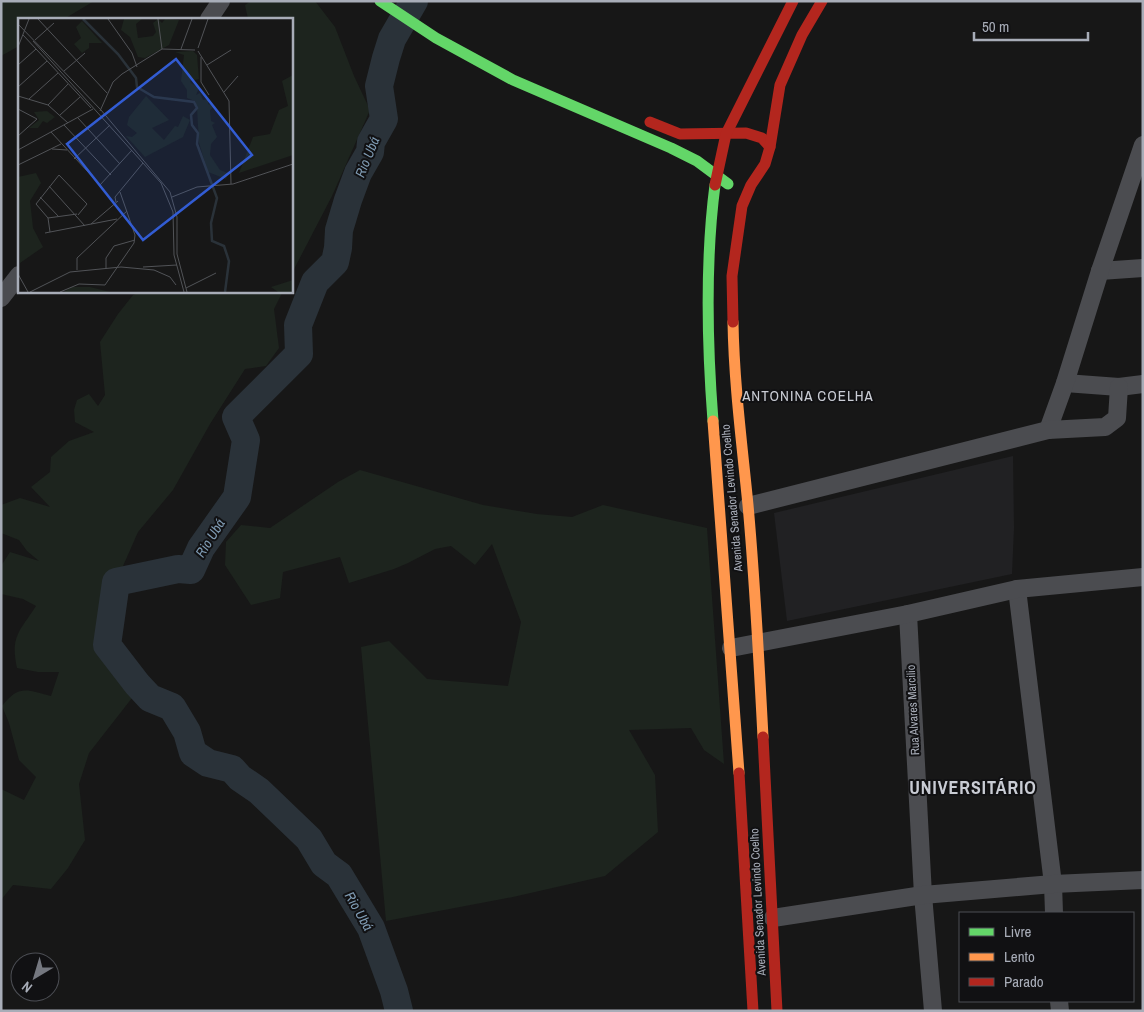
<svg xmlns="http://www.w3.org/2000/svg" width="1144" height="1012" viewBox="0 0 1144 1012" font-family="'Archivo Narrow',sans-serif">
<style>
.built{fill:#212123}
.green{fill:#1d241e}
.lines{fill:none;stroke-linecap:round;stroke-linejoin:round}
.river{stroke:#2a3239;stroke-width:28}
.street{stroke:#4b4c50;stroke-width:18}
.fast{stroke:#63d668;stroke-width:11}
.slow{stroke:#ff974d;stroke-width:11}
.jam{stroke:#b3261e;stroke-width:11}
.labels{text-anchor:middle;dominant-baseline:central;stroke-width:4;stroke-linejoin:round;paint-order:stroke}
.street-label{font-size:12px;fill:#a8adb8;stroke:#111113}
.water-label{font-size:14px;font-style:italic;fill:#7f9bb3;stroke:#111113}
.quarter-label{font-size:15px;letter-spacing:1px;fill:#c9ccd4;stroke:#111113}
.district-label{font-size:18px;font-weight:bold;letter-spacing:1px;fill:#c9ccd4;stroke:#111113}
.inset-river{fill:none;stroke:#2a3239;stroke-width:2.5}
.inset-road{fill:none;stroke:#515357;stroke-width:1}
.view{fill:#325cd3;fill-opacity:0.15;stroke:#325cd3;stroke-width:2.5}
.inset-edge{fill:none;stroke:#a8adb8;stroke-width:2.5}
</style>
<rect width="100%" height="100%" fill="#171717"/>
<polygon class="built" points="1013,456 1014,528 1012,574 787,621 774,513"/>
<g class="green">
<polygon points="1,1 94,1 64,19 19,19 19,46 1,56"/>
<polygon points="251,1 315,1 335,27 354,76 370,110 332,196 291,275 291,19 248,19 245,5"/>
<path d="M 143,291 L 283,291 L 274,309 L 279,348 L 266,366 L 245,369 L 210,424 L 173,490 L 138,532 L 116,582 L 93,645 L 132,698 L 89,753 L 79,784 L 85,840 L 68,868 L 51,889 L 13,885 L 1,900 L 1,789 L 24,800 L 36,777 L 19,760 L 9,723 L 2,706 C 19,684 27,690 51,696 L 59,672 L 38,672 L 17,668 C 10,636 20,631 36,606 L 23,599 L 1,594 L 1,566 L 10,552 L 39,561 L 27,551 L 19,540 L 1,533 L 1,505 L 20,498 L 50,507 L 31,487 L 50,472 L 51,457 L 69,441 L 94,432 L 75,422 L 74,410 L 77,400 L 89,394 L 98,406 L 105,395 L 100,342 L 118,314 L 133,295 Z"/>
<polygon points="360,470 483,505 537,514 572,517 603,505 707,528 724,764 704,750 691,728 629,730 655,775 658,832 605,876 513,897 386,921 361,647 389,641 427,679 508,686 521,622 492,544 475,565 451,546 435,549 408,563 394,569 349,583 340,557 283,572 280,598 251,605 225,565 226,542 241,525 270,528 338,482"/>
</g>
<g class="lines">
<polyline class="river" points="399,1011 394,991 371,928 339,875 324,864 309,839 259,791 240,778 232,769 208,763 193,753 187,732 172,707 150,698 137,684 107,645 116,582 178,569 191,570 201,548 237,497 246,440 236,417 299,354 298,325 315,282 335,262 338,248 339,230 348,200 358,173 370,152 371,142 384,119 379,86 386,58 392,39 414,1"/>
<g class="street">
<polyline points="209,19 221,1"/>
<polyline points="1100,271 1143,268"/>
<polyline points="1,298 19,275"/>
<polyline points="1065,383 1119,387 1143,384"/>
<polyline points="1048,430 1065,383 1100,271 1143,145"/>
<polyline points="748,506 1048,430 1105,427 1117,418 1119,387"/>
<polyline points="1017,589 1053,884 1054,913"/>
<polyline points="908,614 923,895 933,1011"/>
<polyline points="731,648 908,614 1017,589 1143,577"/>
<polyline points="773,918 923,895 1053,884 1143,880"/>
<polyline points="1059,1001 1060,1011"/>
</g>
<g class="fast">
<polyline points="380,1 436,38 513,80 671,148 697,161 728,184"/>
<path d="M 713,421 C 707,343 705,262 715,185"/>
</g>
<g class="slow">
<path d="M 733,322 C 734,383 742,444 748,505 C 755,582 759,660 763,737"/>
<polyline points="713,421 739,773"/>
</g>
<g class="jam">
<polyline points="650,122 680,134 746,133 762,138 770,147"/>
<polyline points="715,185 726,134 793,1"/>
<polyline points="733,322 732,276 742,206 751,185 765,164 770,147 780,85 802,35 822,1"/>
<polyline points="763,737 777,1011"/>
<polyline points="739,773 753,1011"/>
</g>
</g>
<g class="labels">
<g class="street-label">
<text transform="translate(732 498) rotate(-95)">Avenida Senador Levindo Coelho</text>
<text transform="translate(913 710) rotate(-93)">Rua Alvares Marcilio</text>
<text transform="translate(758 902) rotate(-93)">Avenida Senador Levindo Coelho</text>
</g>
<g class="water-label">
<text transform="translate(367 157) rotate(-68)">Rio Ubá</text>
<text transform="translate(210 538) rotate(-58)">Rio Ubá</text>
<text transform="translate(359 911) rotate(60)">Rio Ubá</text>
</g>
<g class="quarter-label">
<text x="808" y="395">ANTONINA COELHA</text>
</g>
<g class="district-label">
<text x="973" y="787">UNIVERSITÁRIO</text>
</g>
</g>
<g transform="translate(18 18)">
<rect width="275" height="275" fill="#171717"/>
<path d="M 106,1 L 124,1 L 118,6 L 120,20 L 135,18 L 138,14 L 135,5 L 140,1 L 144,5 L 147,1 L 161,2 L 151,27 L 127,40 L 120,39 L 112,19 L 103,12 ZM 64,3 L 84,25 L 71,25 L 71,30 L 64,35 L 56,26 L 63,20 L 58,9 ZM 175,33 L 179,37 L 181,61 L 172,63 L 173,65 L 181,70 L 178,77 L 182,75 L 185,82 L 191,81 L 190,86 L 197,88 L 192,92 L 193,103 L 197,105 L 194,107 L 199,119 L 193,126 L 192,137 L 202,152 L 210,155 L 208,161 L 190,154 L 181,125 L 179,90 L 177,83 L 169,80 L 169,72 L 163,63 L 166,37 L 157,34 ZM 275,57 L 275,137 L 221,155 L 235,119 L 252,116 L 261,92 L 270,88 L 264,63 ZM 128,78 L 151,102 L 134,110 L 146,122 L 157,108 L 160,109 L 165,98 L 172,102 L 165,119 L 127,139 L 108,118 L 114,119 L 119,115 L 109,107 L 111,99 ZM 29,93 L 37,99 L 29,105 L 25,103 L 20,110 L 11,110 L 21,102 L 16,94 ZM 18,155 L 23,165 L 12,183 L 15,210 L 25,229 L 2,245 L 0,159 ZM 275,262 L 275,274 L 260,274 L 253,269 ZM 53,269 L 72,269 L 92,274 L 46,274 Z" fill="#1d241e"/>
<path class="inset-river" d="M 65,1 L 100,36 L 118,60 L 119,69 L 136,79 L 176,84 L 179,90 L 173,97 L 174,107 L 180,115 L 179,126 L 199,180 L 193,205 L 194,223 L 206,228 L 211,243 L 207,274"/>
<path class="inset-road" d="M 20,1 L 89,75M 90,1 L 114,35 L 119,49M 140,1 L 144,31M 0,6 L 83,92 L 152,174 L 159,199 L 159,236 L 169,274M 5,17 L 73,90M 17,22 L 36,5M 15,23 L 143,165 L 155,194 L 156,237 L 166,274M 0,29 L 11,1M 180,30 L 190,1M 163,31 L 174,1M 180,33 L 211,83 L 213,166M 183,39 L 183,64 L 191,77M 0,47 L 18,31M 189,47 L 213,32M 46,53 L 67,35M 0,69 L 29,43M 206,74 L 220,58M 0,78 L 30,87 L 50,105M 11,81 L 40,55M 30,87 L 50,66M 0,91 L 19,101 L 0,118M 82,93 L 95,64 L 104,56 L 144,31 L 177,32M 42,97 L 62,79M 60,100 L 102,146M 46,107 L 93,157M 33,114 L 82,167 L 114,132M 34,131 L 49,132M 0,132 L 75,91M 56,141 L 92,107M 0,147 L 43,126M 31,168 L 67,208M 22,179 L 41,199M 154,179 L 179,169 L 215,166 L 275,146M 98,184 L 97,179 L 125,145M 30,200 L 59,196M 73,206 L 100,183M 32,214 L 30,200 L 18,186 L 41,157 L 69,186 L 60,197M 27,215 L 99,201M 125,249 L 159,247M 88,251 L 88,240 L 96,228 L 117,222M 59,252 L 59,240 L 109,193M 0,256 L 10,274M 168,270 L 198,255M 12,274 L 52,254 L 103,249 L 136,252 L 152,259 L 158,267M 42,274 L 61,266 L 87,267 L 116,225 L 117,217 L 102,174"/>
<path class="view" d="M 158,41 L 234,137 L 125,222 L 49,126 Z"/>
<rect width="275" height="275" class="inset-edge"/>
</g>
<rect width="1144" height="1012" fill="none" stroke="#a8adb8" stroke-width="5"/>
<rect x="959" y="912" width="175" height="90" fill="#111113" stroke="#4d4f55"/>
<rect x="969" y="928" width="25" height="8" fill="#63d668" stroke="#4d4f55"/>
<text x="1004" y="937" font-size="15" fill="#a8adb8">Livre</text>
<rect x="969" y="953" width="25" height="8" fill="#ff974d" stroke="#4d4f55"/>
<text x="1004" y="962" font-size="15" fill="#a8adb8">Lento</text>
<rect x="969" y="978" width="25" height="8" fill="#b3261e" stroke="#4d4f55"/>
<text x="1004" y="987" font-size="15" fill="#a8adb8">Parado</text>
<g transform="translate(35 977) rotate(218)"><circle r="24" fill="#111113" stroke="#4d4f55"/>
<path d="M0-4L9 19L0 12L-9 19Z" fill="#757880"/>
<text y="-8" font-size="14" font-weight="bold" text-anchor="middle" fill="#a8adb8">N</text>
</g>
<path d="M974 32v8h114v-8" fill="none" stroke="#a8adb8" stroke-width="2.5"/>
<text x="982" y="32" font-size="15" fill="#a8adb8" stroke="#111113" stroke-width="4" paint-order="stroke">50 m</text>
</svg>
